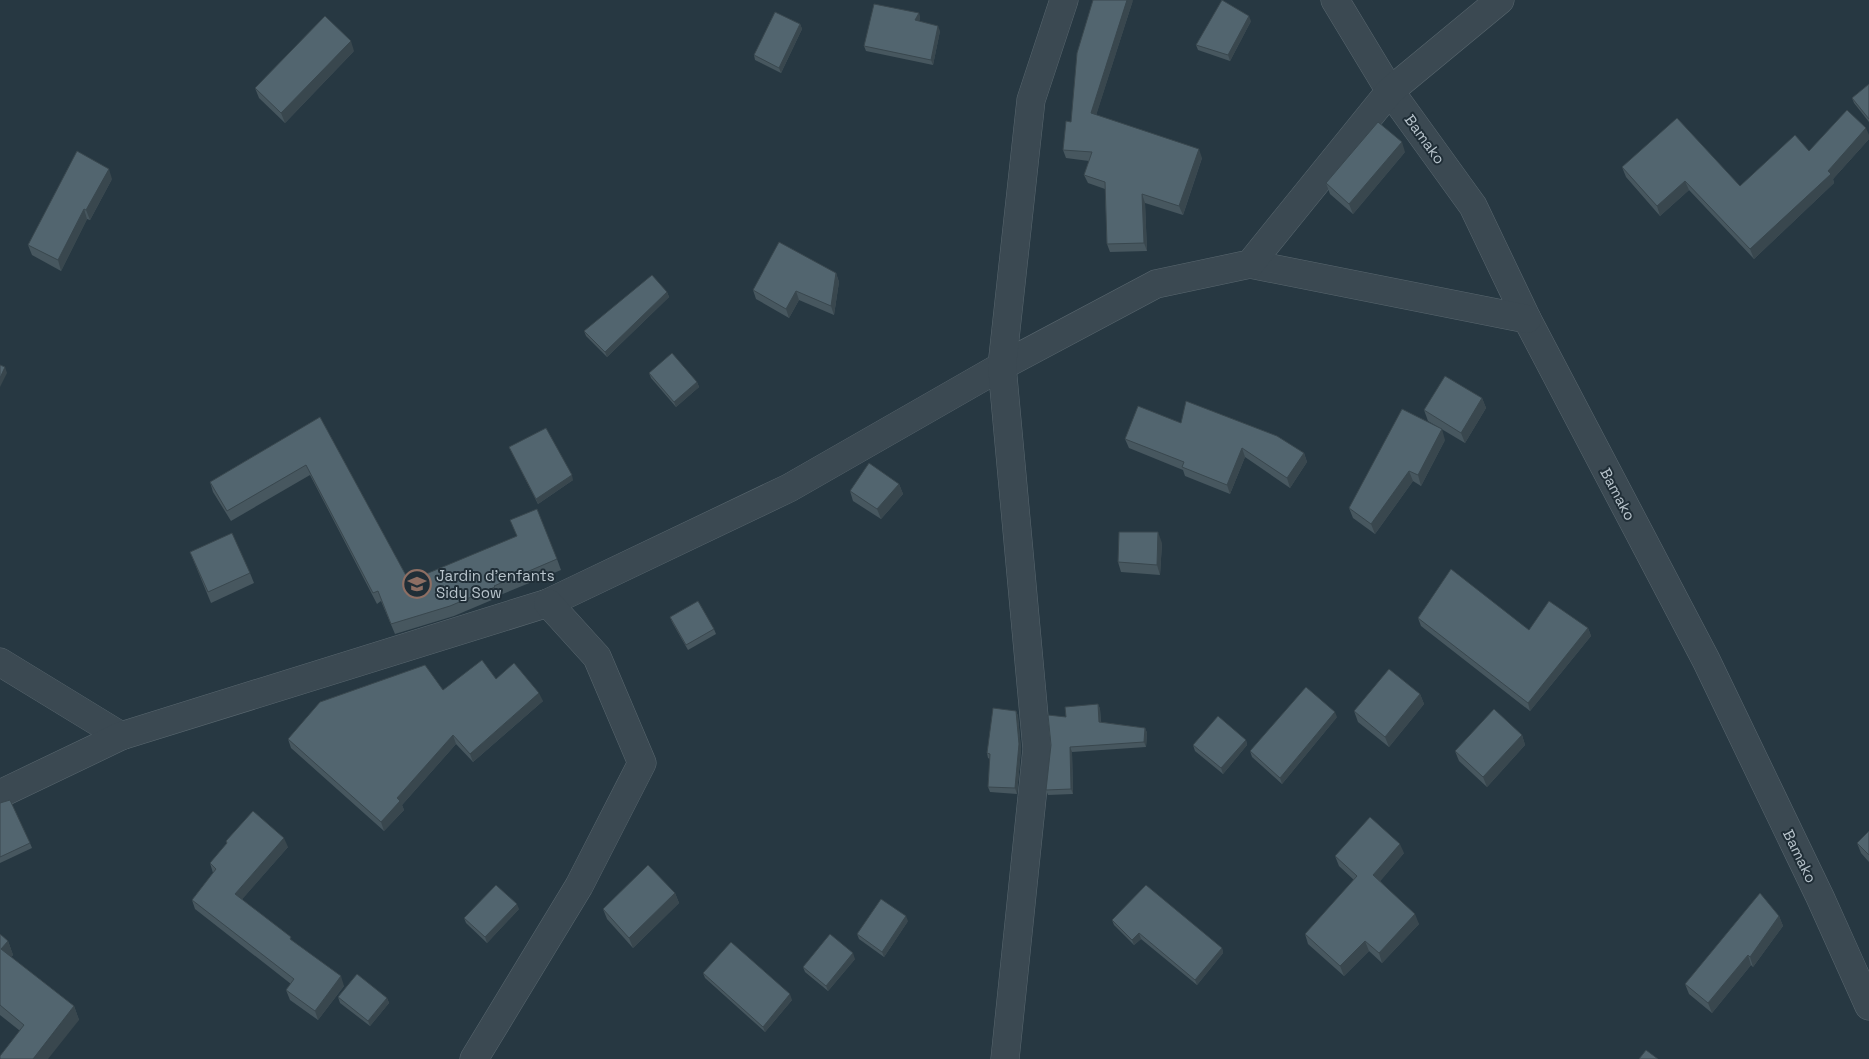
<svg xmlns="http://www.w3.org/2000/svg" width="1869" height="1059" viewBox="0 0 1869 1059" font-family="'Space Grotesk',sans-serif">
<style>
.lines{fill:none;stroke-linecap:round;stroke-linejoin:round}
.minor-casing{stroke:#59676f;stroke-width:29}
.minor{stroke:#3b4952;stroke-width:28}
.wall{fill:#47575f}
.shaded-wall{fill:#39474e}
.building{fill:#52656f;stroke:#39474e}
.labels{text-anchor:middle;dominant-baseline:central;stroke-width:4;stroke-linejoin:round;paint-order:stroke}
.street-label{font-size:15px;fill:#b8c4cc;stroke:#202e37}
.poi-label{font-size:15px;fill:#b8c4cc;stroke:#202e37;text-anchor:start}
</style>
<rect width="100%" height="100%" fill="#273842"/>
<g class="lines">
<defs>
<g id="minor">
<polyline points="1335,0 1390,91 1473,206 1527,319 1706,660 1820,897 1869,1006"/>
<polyline points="1250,264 1527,319"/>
<polyline points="0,662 121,736"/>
<polyline points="0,794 121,736 548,603 789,488 1002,366 1156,284 1250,264 1390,91 1500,0"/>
<polyline points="474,1059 579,886 642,763 597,657 548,603"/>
<polyline points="1005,1059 1037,749 1002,366 1031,100 1064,0"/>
</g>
</defs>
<use href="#minor" class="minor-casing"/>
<use href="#minor" class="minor"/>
</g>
<g class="wall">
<polygon points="1133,0 1096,115 1202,158 1183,215 1145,203 1147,251 1110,252 1107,244 1105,189 1088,183 1084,175 1089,161 1066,158 1063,150 1071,122"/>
<polygon points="919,13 920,19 919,21 940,31 933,65 866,51 864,46"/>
<polygon points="1251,21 1230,61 1198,50 1196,45"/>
<polygon points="800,24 802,29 781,73 755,60 754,55"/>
<polygon points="354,51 285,123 259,98 255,88"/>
<polygon points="1869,84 1869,122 1854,103 1852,98"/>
<polygon points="1869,135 1869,139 1833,179 1834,183 1754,259 1689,190 1660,216 1626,177 1622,167 1740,186 1809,151"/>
<polygon points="1405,152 1353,214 1330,194 1326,183"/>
<polygon points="112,179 90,220 87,219 61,271 32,255 28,245"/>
<polygon points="836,273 839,282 834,315 799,300 789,318 756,299 753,290"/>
<polygon points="667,292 669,297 607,357 586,336 584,331"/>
<polygon points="649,373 697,382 699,387 676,407 651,378"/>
<polygon points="1482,398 1486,408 1465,443 1428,421 1424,410"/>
<polygon points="320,417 409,581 557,559 561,570 498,596 499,597 454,616 395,634 381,601 377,604 310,475 231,521 213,492 210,482"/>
<polygon points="1181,423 1304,453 1307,462 1290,488 1245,457 1230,494 1185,476 1183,470 1129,448 1125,439"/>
<polygon points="1445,440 1421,486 1413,481 1375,534 1353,518 1349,508"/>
<polygon points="509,447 573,480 538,504"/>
<polygon points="899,484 903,494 881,519 853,501 850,491"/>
<polygon points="1162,543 1160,575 1121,572 1118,562"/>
<polygon points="190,552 250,573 254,583 211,603"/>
<polygon points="670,617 714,629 716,634 688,650 672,622"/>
<polygon points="1418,618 1529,630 1588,628 1591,636 1530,711 1421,626"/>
<polygon points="496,679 543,701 473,762 456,744 402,805 404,810 384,831 291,748 288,739"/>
<polygon points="1420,694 1424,704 1389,747 1358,722 1354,711"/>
<polygon points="1098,704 1100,709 1101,722 1145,728 1147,733 1146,747 1072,752 1073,794 1048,795 1046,790 1066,717"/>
<polygon points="1016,711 1018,716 1021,749 1017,794 990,792 988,787 990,759 988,758 987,753"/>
<polygon points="1337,717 1282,784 1252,757 1250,751"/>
<polygon points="1522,735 1525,745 1487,787 1459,761 1455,751"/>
<polygon points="1246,740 1247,745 1223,774 1195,751 1193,745"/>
<polygon points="0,803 30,843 32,848 0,863"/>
<polygon points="1869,831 1869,862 1861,853 1857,843"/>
<polygon points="226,841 288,847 242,899 344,986 318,1020 290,1000 286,990 291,984 195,909 192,900 213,873 210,863 227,844"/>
<polygon points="1404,853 1380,881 1419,924 1382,963 1369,951 1344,976 1308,944 1305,934 1354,880 1339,866 1335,856"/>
<polygon points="675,893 679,903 633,948 607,919 603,909"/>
<polygon points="519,909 487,943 466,923 464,918"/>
<polygon points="1779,916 1783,926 1753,967 1751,965 1712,1013 1689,994 1685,984"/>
<polygon points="1112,920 1222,948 1223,953 1197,985 1141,939 1134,945 1114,925"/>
<polygon points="908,921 884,957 859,939 857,934"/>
<polygon points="0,934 8,941 13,955 11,957 74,1006 79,1020 19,1030 0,1015"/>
<polygon points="855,959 828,991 805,972 803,967"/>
<polygon points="703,973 792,1000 765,1032 705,978"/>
<polygon points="338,997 387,998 389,1003 370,1026 340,1003"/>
</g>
<g class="shaded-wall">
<polygon points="1127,0 1133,0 1094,122 1091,113"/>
<polygon points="919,13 920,19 917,26 915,20"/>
<polygon points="1249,16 1251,21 1230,61 1228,55"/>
<polygon points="800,24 802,29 781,73 779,68"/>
<polygon points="938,26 940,31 933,65 931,60"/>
<polygon points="351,41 354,51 285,123 281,113"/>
<polygon points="1866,128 1869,135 1869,139 1833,179 1834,183 1754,259 1750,249 1828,171"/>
<polygon points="1402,142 1405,152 1353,214 1349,204"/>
<polygon points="1199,149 1202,158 1183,215 1179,206"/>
<polygon points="109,169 112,179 90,220 86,210"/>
<polygon points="1685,181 1689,190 1660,216 1657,206"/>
<polygon points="1142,194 1145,203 1147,251 1144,243"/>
<polygon points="84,209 87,219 61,271 58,260"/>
<polygon points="836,273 839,282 834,315 831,306"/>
<polygon points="796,291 799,300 789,318 786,309"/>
<polygon points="667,292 669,297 607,357 605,352"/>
<polygon points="5,367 7,373 0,387 0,378"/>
<polygon points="697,382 699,387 676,407 674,402"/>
<polygon points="1482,398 1486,408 1465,443 1461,433"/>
<polygon points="1442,429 1445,440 1421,486 1418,475"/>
<polygon points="1242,448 1245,457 1230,494 1227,485"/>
<polygon points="1304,453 1307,462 1290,488 1287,478"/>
<polygon points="1409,471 1413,481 1375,534 1371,524"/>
<polygon points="572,475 573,480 538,504 536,499"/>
<polygon points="899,484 903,494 881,519 877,509"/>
<polygon points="1158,532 1162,543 1160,575 1157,565"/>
<polygon points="1588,628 1591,636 1530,711 1528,703"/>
<polygon points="539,693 543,701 473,762 470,754"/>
<polygon points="1420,694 1424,704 1389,747 1385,737"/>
<polygon points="1098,704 1100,709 1101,727 1099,722"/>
<polygon points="1016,711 1018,716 1021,749 1017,794 1015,788"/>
<polygon points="1335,712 1337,717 1282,784 1280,778"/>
<polygon points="1145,728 1147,733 1146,747 1144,742"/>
<polygon points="453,735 456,744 402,805 404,810 384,831 381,822 397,798"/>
<polygon points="1522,735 1525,745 1487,787 1483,777"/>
<polygon points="1246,740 1247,745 1223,774 1221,768"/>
<polygon points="1070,747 1072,752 1073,794 1071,789"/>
<polygon points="284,838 288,847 239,903 235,894"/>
<polygon points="1400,844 1404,853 1377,885 1373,875"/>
<polygon points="675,893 679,903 633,948 629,938"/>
<polygon points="517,904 519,909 487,943 485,937"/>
<polygon points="1415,914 1419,924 1382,963 1379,953"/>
<polygon points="906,916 908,921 884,957 882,952"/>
<polygon points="1779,916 1783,926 1753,967 1750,957"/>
<polygon points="1139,933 1141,939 1134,945 1132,940"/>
<polygon points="8,941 13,955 6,963 1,949"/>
<polygon points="1365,941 1369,951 1344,976 1340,966"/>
<polygon points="1222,948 1223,953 1197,985 1195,980"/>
<polygon points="853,953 855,959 828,991 826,986"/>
<polygon points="1748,955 1751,965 1712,1013 1708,1003"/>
<polygon points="341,976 344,986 318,1020 315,1011"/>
<polygon points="790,994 792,1000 765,1032 763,1027"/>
<polygon points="387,998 389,1003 370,1026 368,1021"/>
<polygon points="74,1006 79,1020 48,1059 33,1059"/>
</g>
<g class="building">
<polygon points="1093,0 1127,0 1091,113 1199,149 1179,206 1142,194 1144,243 1107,244 1105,182 1084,175 1092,152 1063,150 1066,121 1071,122 1077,53"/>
<polygon points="1222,0 1249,16 1228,55 1196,45"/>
<polygon points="874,4 919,13 915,20 938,26 931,60 864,46"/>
<polygon points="775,12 800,24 779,68 754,55"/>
<polygon points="325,16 351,41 281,113 255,88"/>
<polygon points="1869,84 1869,119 1852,98"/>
<polygon points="1847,110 1866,128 1828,171 1831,174 1750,249 1685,181 1657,206 1622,167 1677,118 1740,186 1795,135 1809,151"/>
<polygon points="1378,122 1402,142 1349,204 1326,183"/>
<polygon points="77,151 109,169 86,210 84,209 58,260 28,245"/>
<polygon points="779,242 836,273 831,306 796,291 786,309 753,290"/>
<polygon points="652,275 667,292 605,352 584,331"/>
<polygon points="672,353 697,382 674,402 649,373"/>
<polygon points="0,365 5,367 0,378"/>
<polygon points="1445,376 1482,398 1461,433 1424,410"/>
<polygon points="1186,401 1277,436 1304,453 1287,478 1242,448 1227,485 1182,467 1184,462 1125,439 1138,406 1181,423"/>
<polygon points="1402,409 1442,429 1418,475 1409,471 1371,524 1349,508"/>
<polygon points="320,417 409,581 517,536 510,520 537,509 557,559 494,586 495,587 450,606 391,624 378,591 373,593 306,465 227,511 210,482"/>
<polygon points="546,428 572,475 536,499 509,447"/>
<polygon points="869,463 899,484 877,509 850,491"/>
<polygon points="1119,532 1158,532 1157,565 1118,562"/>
<polygon points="232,533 250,573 208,592 190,552"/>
<polygon points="1451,569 1529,630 1549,601 1588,628 1528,703 1418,618"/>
<polygon points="698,601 714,629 686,645 670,617"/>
<polygon points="482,660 496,679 514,663 539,693 470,754 453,735 397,798 400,801 381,822 288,739 320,702 425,665 443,690"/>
<polygon points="1389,669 1420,694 1385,737 1354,711"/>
<polygon points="1306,687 1335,712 1280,778 1250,751"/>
<polygon points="1098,704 1099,722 1145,728 1144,742 1070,747 1071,789 1046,790 1051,745 1048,715 1066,717 1065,707"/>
<polygon points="993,708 1016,711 1019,744 1015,788 988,787 990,754 987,753"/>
<polygon points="1494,709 1522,735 1483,777 1455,751"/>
<polygon points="1218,716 1246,740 1221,768 1193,745"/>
<polygon points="10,800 30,843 0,857 0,803"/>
<polygon points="253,811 284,838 235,894 291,937 290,939 341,976 315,1011 286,990 294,979 192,900 216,869 210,863 227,843 226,841"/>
<polygon points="1370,817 1400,844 1373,875 1415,914 1379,953 1365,941 1340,966 1305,934 1357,876 1335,856"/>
<polygon points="1869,831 1869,855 1857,843"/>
<polygon points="648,865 675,893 629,938 603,909"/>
<polygon points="496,885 517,904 485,937 464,918"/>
<polygon points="1146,885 1222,948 1195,980 1139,933 1132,940 1112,920"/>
<polygon points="1760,893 1779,916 1750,957 1748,955 1708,1003 1685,984"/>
<polygon points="881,899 906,916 882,952 857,934"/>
<polygon points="0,934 8,941 1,949 74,1006 33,1059 0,1059 0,1056 24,1025 0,1005"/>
<polygon points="830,934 853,953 826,986 803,967"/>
<polygon points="731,942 790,994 763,1027 703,973"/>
<polygon points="357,974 387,998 368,1021 338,997"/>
<polygon points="1646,1050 1658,1059 1639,1059"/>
</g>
<defs>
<symbol id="school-ring" viewBox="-11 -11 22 22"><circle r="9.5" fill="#202e37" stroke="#8d6e63" stroke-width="1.5"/><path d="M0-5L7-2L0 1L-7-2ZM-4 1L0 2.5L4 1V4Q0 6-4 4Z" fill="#8d6e63"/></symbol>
</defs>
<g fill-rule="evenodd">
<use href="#school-ring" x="401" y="568" width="32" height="32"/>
</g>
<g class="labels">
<g class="street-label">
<text transform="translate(1425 139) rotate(54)">Bamako</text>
<text transform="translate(1618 494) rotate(62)">Bamako</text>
<text transform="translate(1800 856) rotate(64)">Bamako</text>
</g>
<g class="poi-label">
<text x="436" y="575">Jardin d'enfants<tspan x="436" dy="17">Sidy Sow</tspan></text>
</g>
</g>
</svg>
